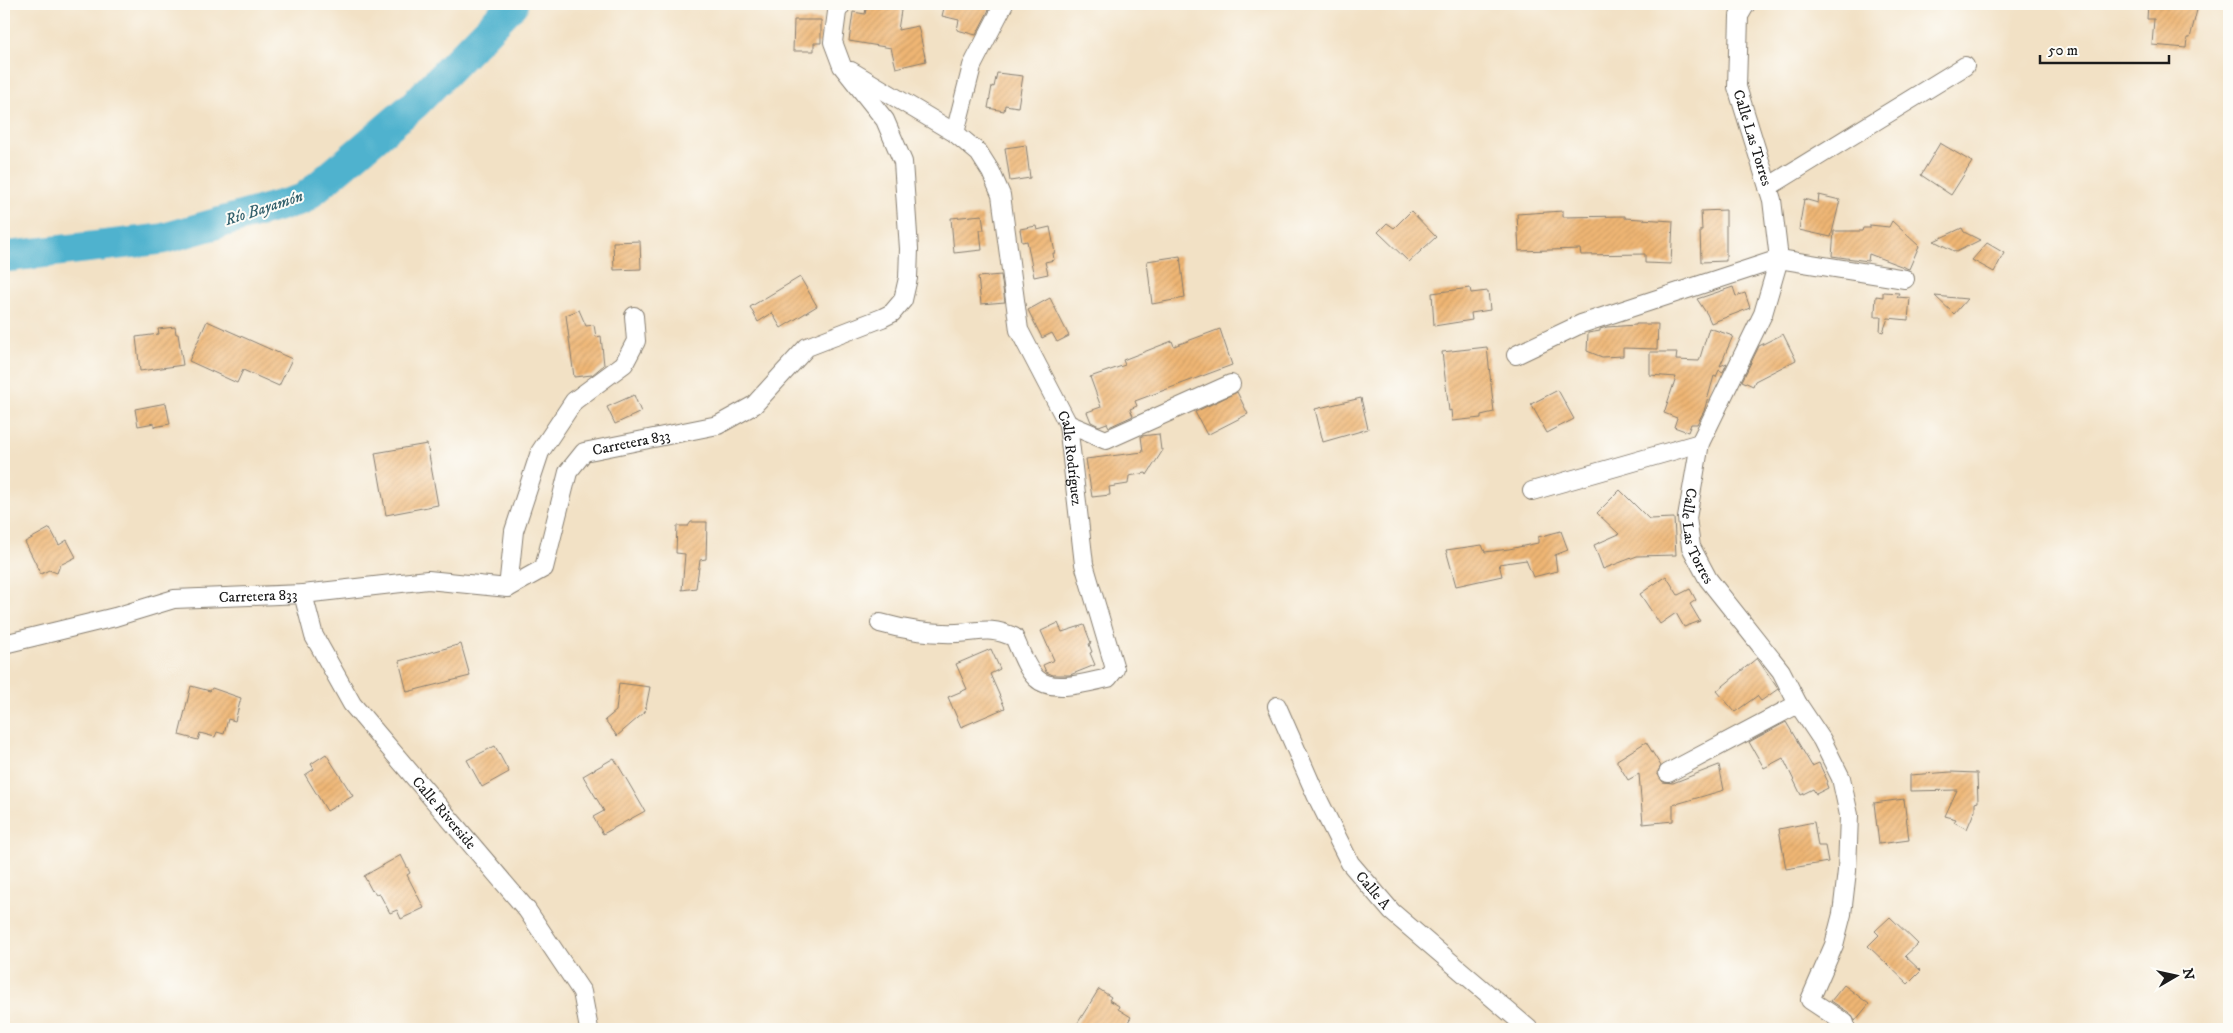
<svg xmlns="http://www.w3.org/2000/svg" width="2233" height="1033" viewBox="0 0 2233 1033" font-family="'IM FELL DW Pica',serif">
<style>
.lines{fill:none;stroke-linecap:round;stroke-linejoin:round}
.river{stroke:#4fb2ce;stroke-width:31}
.building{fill:url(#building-hatch)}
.minor-casing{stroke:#877e70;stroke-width:20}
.minor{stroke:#fff;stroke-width:18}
.labels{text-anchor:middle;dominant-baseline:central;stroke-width:4;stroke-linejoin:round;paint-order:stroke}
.street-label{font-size:15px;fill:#1c1c1c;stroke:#fdfcf7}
.water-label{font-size:16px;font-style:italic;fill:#33606c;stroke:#fdfcf7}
</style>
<defs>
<pattern id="building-hatch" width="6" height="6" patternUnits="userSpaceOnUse" patternTransform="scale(1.25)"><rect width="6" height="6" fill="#efb674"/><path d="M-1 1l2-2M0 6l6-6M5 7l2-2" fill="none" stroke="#cc9c64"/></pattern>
</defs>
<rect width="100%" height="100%" fill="#fdfcf7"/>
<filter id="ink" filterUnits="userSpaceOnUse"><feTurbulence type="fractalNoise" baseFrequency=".02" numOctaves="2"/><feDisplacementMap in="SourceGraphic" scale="10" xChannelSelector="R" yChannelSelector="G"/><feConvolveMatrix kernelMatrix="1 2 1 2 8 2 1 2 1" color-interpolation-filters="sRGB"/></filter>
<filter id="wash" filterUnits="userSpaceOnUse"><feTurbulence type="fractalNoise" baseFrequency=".0096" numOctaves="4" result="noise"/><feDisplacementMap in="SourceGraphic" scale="20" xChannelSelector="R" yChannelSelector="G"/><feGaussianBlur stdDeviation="1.12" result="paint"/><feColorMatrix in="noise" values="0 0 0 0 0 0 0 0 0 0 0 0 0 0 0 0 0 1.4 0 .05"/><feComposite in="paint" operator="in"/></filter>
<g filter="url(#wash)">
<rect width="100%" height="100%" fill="#f2e1c5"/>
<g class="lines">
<polyline class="river" points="4,257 162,239 303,199 415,104 513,4"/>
</g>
<g id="blocks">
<g class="building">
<polygon points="867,4 902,4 898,30 918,26 926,61 896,68 891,48 849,41 853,12 865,14"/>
<polygon points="945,4 992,4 976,35 957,30 959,20 942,16"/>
<polygon points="2148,4 2190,4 2198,6 2190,38 2187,38 2186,48 2152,45 2154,19 2147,19"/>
<polygon points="794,20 821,20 821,43 814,43 814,51 793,51"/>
<polygon points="997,73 1023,76 1018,107 1005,105 1004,111 988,108 992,86 994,87"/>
<polygon points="1940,143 1972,162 1951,195 1921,175"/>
<polygon points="1026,145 1030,178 1010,181 1005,148"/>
<polygon points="1819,195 1840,200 1831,237 1799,230 1804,199 1818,203"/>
<polygon points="1726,210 1726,261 1701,262 1700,230 1702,230 1701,211"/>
<polygon points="1411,211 1436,237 1409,262 1378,232 1387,223 1394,228"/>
<polygon points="1563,211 1563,217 1625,216 1625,218 1673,221 1671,264 1645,263 1645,254 1581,255 1580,249 1519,251 1517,214"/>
<polygon points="982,215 984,230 980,230 982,250 954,253 951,218"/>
<polygon points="1892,221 1919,246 1909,269 1869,254 1868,261 1832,256 1834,231 1862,231 1863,228 1870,228 1870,225 1889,227"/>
<polygon points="1036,226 1037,230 1050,227 1055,253 1053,253 1054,260 1045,262 1048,274 1034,277 1027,241 1022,242 1020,229"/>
<polygon points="1962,228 1964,232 1980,240 1956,252 1934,241"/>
<polygon points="640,241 641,269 614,270 613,242"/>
<polygon points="1987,243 2004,253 1994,272 1972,260"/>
<polygon points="1180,256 1185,298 1152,304 1147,261"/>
<polygon points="1001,275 1005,302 981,304 978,277"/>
<polygon points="800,277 817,306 781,328 772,313 758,322 750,307"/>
<polygon points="1733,287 1736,296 1745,293 1750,308 1711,323 1707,314 1697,299"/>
<polygon points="1470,288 1471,293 1488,291 1490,310 1471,313 1472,320 1434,326 1432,293"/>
<polygon points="1883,292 1899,293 1897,297 1910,298 1908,320 1888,318 1883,332 1880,331 1881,317 1875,317 1875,312 1876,296 1883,297"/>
<polygon points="1935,296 1967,299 1954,314"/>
<polygon points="1050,298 1069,336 1057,342 1052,333 1042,338 1028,310"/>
<polygon points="579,310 586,326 594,325 596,337 601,336 604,365 592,375 574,377 566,315"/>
<polygon points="207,321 292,359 279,386 243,370 237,383 189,361"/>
<polygon points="1636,324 1658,324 1657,349 1623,348 1623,356 1602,357 1587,351 1588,333 1600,331 1600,329 1607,327 1636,325"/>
<polygon points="175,327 176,334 178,334 183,365 140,371 136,337 159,334 158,329"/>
<polygon points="1709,328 1733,336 1720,366 1727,363 1723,372 1719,370 1716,377 1714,376 1704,411 1697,424 1691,424 1688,432 1674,427 1677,418 1664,413 1676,377 1650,375 1650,352 1677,352 1676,360 1699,361"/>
<polygon points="1220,329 1232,365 1135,401 1137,406 1130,409 1133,416 1109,427 1107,423 1099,426 1091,422 1087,412 1101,407 1090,377 1125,365 1123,360 1172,341 1174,346"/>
<polygon points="1783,334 1796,360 1755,381 1753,386 1742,381 1759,346"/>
<polygon points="1487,347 1494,412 1481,415 1481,418 1452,421 1451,410 1449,411 1442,352"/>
<polygon points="1558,390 1574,419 1547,433 1531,404"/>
<polygon points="1237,392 1248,414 1207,435 1195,412"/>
<polygon points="634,395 641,412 615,424 607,407"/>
<polygon points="1361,398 1368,429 1323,442 1315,409"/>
<polygon points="166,403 170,424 154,427 154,423 138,426 135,409"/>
<polygon points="1159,434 1161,450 1163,450 1147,475 1146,473 1129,476 1128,484 1109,487 1110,495 1092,497 1086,459 1143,452 1141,436"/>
<polygon points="427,444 438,505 386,515 375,453"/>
<polygon points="1620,490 1649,519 1674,518 1676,555 1637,556 1603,569 1594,545 1619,534 1597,513"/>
<polygon points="691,522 707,522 706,559 700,560 696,588 682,590 685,554 676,553 677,526 688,526"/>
<polygon points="50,528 59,545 67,540 76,557 60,565 57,573 49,570 41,574 25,542"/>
<polygon points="1561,531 1568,550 1555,555 1557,571 1533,577 1526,560 1499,564 1502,576 1456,586 1446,550 1482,545 1485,552 1509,549 1538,543 1538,537"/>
<polygon points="1666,576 1678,595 1690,589 1696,600 1690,604 1700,621 1684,627 1676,613 1660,624 1640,594"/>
<polygon points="1058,623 1062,632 1084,625 1091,643 1089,644 1092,652 1090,653 1095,665 1070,675 1053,675 1046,672 1043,665 1054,660 1041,631"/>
<polygon points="461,644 470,676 407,692 399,661"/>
<polygon points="991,649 1000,669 990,674 1005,708 961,727 948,697 967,689 956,664"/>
<polygon points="1757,658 1778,689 1761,701 1757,696 1735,712 1717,691"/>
<polygon points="619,683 650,687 645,712 617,736 605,720 616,711"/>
<polygon points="191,686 210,691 212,688 241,698 235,721 228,719 224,734 217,732 215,737 200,733 198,740 179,735"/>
<polygon points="1786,722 1812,766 1819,763 1828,782 1826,783 1828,788 1816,794 1813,789 1801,795 1783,758 1764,768 1749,742"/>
<polygon points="1646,742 1661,766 1657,773 1663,782 1673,783 1719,765 1724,790 1673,805 1673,821 1643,824 1639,774 1628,780 1617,762 1617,760"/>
<polygon points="495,746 509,772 482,787 467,760"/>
<polygon points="326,754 353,796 327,811 305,775 314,769 311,764"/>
<polygon points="614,758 645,811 603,834 593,817 604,811 583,776"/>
<polygon points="1951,772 1977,773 1978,802 1975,803 1975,810 1967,829 1954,822 1956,819 1945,816 1957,790 1910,791 1910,775"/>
<polygon points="1904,799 1909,840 1879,844 1874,803"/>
<polygon points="1814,822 1818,846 1825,846 1828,862 1786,869 1779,829"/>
<polygon points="401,855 410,873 407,875 424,908 401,919 397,910 390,913 379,893 376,894 373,890 372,891 364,876"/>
<polygon points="1890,917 1918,944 1905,956 1921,971 1908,984 1868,946 1879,935 1875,931"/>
<polygon points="1844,985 1869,1004 1855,1021 1851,1014 1831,1001"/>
<polygon points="1099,989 1111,997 1109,1000 1119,1006 1118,1009 1131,1017 1124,1029 1085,1029 1077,1024"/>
</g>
</g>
</g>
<g filter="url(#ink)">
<use href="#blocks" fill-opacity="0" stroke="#877e70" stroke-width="1"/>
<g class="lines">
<defs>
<g id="minor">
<path id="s1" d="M 1746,4 L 1739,16 L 1737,87 L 1772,200 L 1779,259 L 1763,314 L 1700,443 L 1687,518 L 1691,547 L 1708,579 L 1781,671 L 1798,704 L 1822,740 L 1841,778 L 1849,815 L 1847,871 L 1842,914 L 1834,945 L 1810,1000 L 1845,1023"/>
<path id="s2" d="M 851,71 L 955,133 L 979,153 L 991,172 L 1001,195 L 1019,330 L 1068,424 L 1084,564 L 1115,669 L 1108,678 C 1089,682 1052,694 1036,678 C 1026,668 1020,650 1014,637 C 989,626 981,632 957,633 C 930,634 905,630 880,623"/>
<polyline points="955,133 972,66 1004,4"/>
<polyline points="1768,187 1965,66"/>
<polyline points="1516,355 1581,324 1779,259 1905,279"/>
<polyline points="1068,424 1106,440 1231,384"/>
<polyline points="1532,491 1700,443"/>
<polyline points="508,588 514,531 540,452 574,401 624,364 636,341 634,316"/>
<path id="s3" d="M 303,594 L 314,636 L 352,704 L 527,910 L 582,992 L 589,1029"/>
<path id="s4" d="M 4,644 L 115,617 L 174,599 L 303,594 L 428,580 L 508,588 L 544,568 L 568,472 L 584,452 L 718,425 L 754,405 L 807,347 L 882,318 L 892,313 L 903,300 L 908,278 L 909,249 L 903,162 L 885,120 L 842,66 L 833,42 L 837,12 L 842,4"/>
<path id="s5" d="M 1277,706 L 1316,795 L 1350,863 L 1392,912 L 1529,1029"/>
<polyline points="1668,773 1798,704"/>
</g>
</defs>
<use href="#minor" class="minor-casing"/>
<use href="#minor" class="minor"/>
</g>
</g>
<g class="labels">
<g class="street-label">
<text stroke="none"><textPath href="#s1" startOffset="138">Calle Las Torres</textPath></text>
<text stroke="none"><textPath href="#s4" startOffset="725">Carretera 833</textPath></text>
<text stroke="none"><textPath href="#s2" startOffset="476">Calle Rodríguez</textPath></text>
<text stroke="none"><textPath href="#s1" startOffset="559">Calle Las Torres</textPath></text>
<text stroke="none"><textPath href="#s4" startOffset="260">Carretera 833</textPath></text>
<text stroke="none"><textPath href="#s3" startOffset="264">Calle Riverside</textPath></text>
<text stroke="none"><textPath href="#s5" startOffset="209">Calle A</textPath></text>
</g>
<g class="water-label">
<text transform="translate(264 208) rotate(-18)">Río Bayamón</text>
</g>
</g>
<rect width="2233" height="1033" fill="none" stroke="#fdfcf7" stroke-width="20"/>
<g transform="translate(2176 976) rotate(81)" stroke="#fdfcf7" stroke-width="4" paint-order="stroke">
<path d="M0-4L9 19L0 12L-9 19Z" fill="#1c1c1c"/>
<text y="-8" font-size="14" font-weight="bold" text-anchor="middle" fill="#1c1c1c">N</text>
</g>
<path d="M2040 55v8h129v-8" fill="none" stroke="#1c1c1c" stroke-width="2.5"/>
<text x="2048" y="55" font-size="15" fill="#1c1c1c" stroke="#fdfcf7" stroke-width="4" paint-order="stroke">50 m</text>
</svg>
